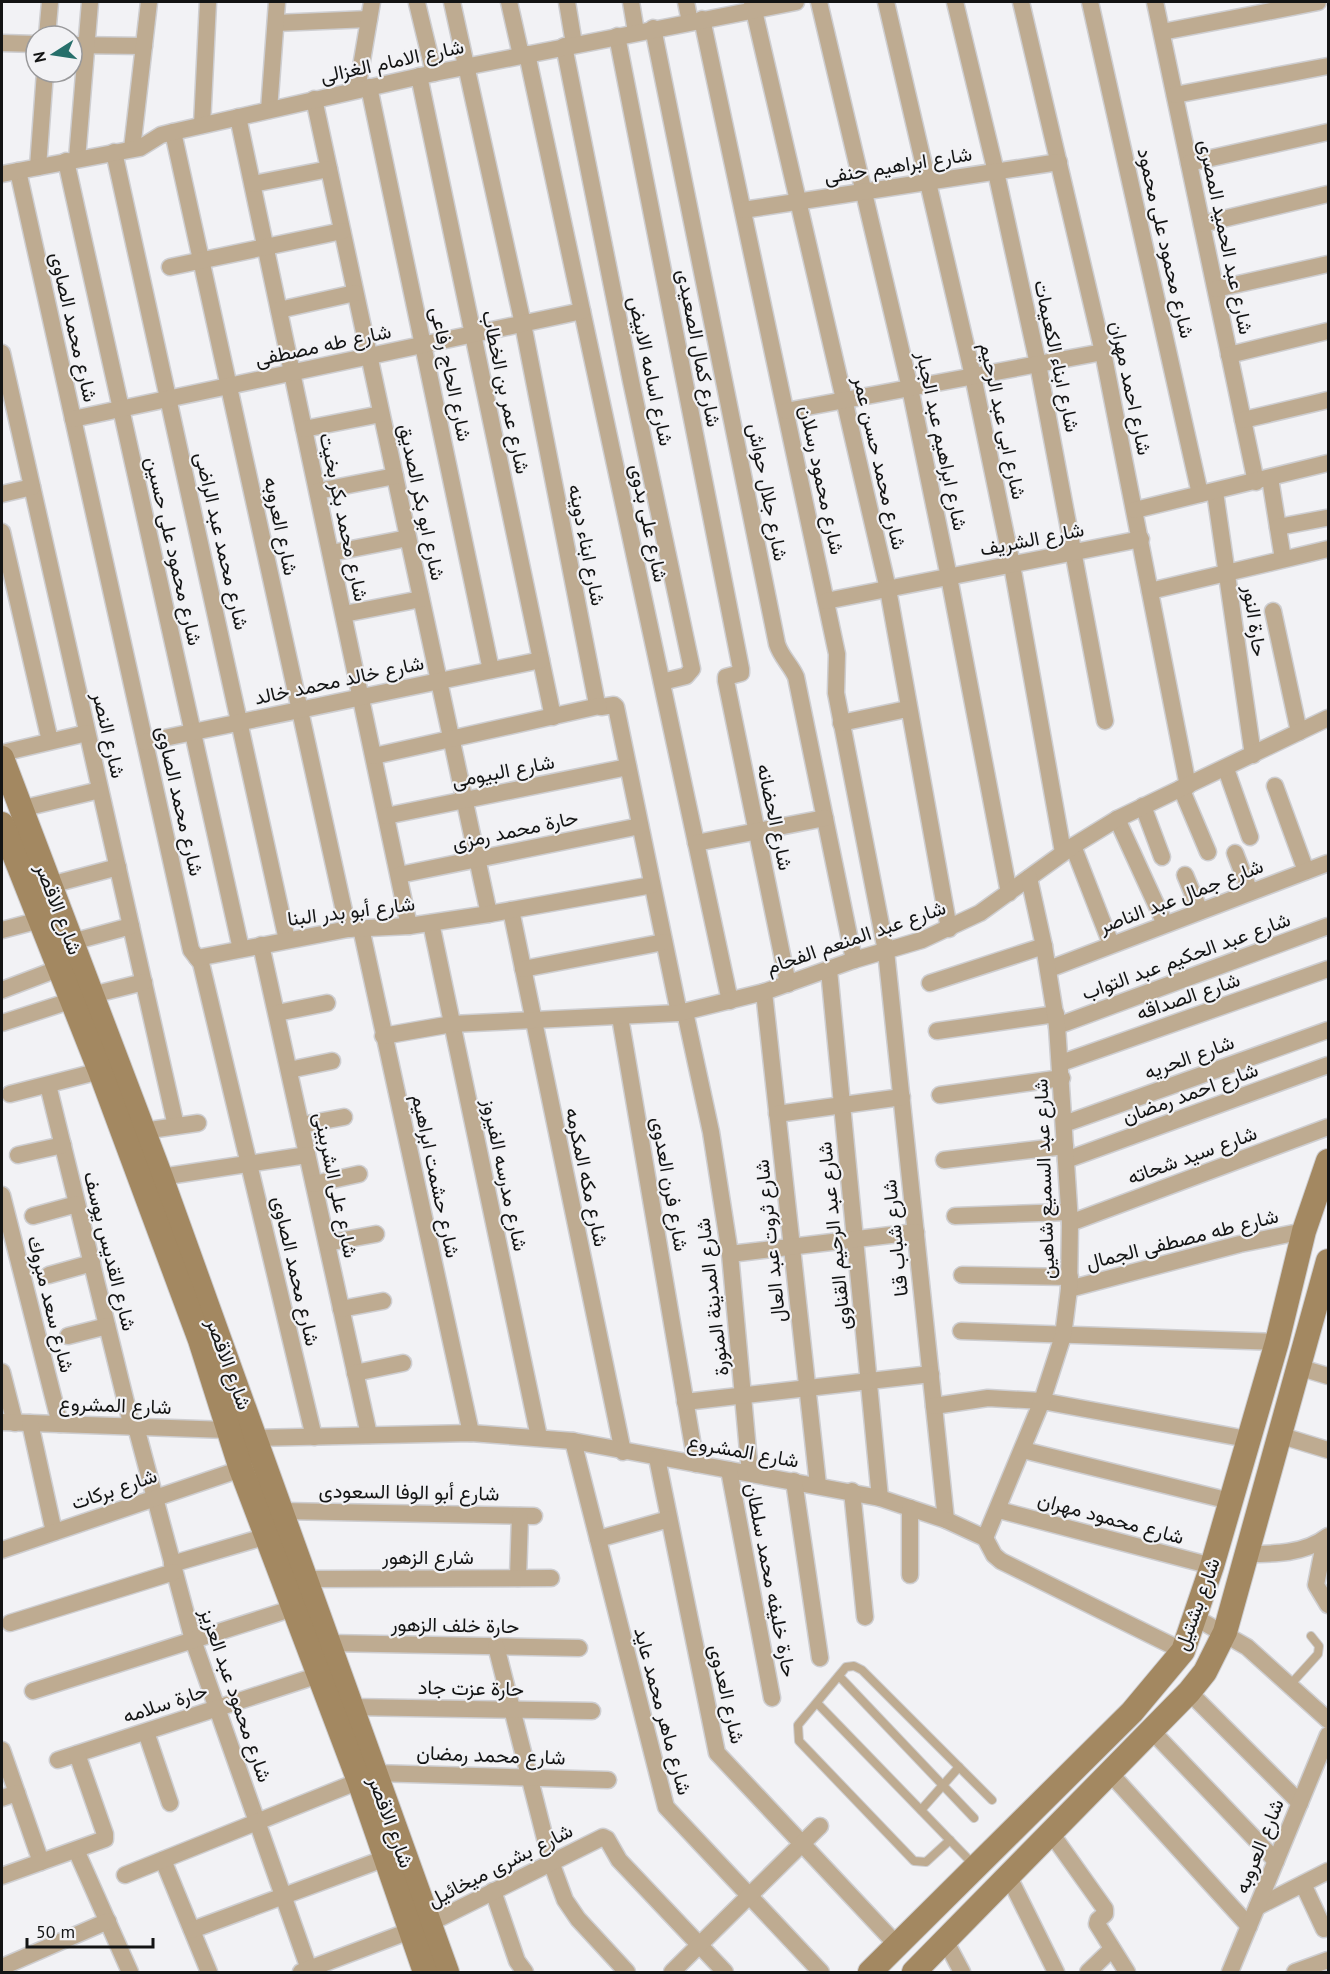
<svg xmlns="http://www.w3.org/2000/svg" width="1330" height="1974" viewBox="0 0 1330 1974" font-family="'PT Sans',Vazirmatn,sans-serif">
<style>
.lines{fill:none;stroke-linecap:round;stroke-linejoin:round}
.lane-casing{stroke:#ceced1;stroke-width:10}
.street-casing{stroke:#ceced1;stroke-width:19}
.secondary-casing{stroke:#ceced1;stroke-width:26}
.lane{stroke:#beab91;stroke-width:8}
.street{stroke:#beab91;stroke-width:16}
.secondary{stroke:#a38861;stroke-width:24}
.labels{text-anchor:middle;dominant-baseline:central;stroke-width:4.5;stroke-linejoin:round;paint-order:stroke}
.street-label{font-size:20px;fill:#131414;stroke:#f2f2f5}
</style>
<rect width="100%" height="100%" fill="#f2f2f5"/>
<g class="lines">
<defs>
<g id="lane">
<polyline points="839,1676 974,1818"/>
<polyline points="1290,1685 1318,1654 1319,1646 1311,1636"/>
<polyline points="817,1703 974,1865"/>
<polyline points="921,1810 959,1767"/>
<polyline points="950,1840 926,1862 914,1861 799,1741 798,1725 846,1667 854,1666 862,1670 992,1800"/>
</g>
<g id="street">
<polyline points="452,2 523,324 597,704 601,707 614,705 616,707 679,1013"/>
<polyline points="509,2 521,55"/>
<polyline points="567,2 574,44"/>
<polyline points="631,2 636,32"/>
<polyline points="686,2 690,22"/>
<polyline points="752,2 888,589 949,929"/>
<polyline points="819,2 910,388 949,577 1009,893"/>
<polyline points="886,2 973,376 1012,565 1063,852"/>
<polyline points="955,2 996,172 1038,364 1105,721"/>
<polyline points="1021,2 1103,352 1188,786"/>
<polyline points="1090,2 1200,494"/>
<polyline points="1155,2 1256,482"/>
<polyline points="417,3 434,73"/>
<polyline points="702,19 837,654 836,693 886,951 946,1520"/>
<polyline points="276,23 369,19"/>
<path d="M 653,28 L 777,644 C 781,657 791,665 796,677 L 854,960"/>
<polyline points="1162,32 1318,2"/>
<polyline points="47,36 50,2"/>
<polyline points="617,36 741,669 741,673 726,677 726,681 788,984"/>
<polyline points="2,43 36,44"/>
<polyline points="72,45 144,46"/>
<polyline points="564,46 631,381 692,669 686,676 662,682"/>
<polyline points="527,54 730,1001"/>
<polyline points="419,76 553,717"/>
<polyline points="369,87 491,670"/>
<polyline points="357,90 372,2"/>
<polyline points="1175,95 1328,66"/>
<polyline points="314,99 489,914"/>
<polyline points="269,110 277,2"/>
<polyline points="238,117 409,926"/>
<polyline points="202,125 208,2"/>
<polyline points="173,132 348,929"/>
<polyline points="132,149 149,2"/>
<polyline points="114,152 287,940"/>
<polyline points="77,159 90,2"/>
<polyline points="66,161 241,949"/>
<polyline points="1189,163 1328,132"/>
<polyline points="38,167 45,72"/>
<polyline points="18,171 191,950 201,963 314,1437"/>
<polyline points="2,174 140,148 161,135 173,132 434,73 796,2"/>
<polyline points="253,184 329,169"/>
<polyline points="743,210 1059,162"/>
<polyline points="1202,224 1328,194"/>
<polyline points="170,267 342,231"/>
<polyline points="1216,289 1328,264"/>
<polyline points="279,310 355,293"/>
<polyline points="2,353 176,1126"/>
<polyline points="1229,355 1328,331"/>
<polyline points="786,411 1103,352"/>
<polyline points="73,419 582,311"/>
<polyline points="1243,420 1328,400"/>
<polyline points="304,429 381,414"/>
<polyline points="1270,478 1283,559"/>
<polyline points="318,491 395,476"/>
<polyline points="1215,492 1253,755"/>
<polyline points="2,494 32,487"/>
<polyline points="1135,510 1328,463"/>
<polyline points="1278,527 1326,518"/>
<polyline points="2,532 50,741"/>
<polyline points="331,553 408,538"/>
<polyline points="1150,591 1328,549"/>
<polyline points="826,601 1141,539"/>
<polyline points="1273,611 1299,732"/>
<polyline points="344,614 421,599"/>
<polyline points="841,723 907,709"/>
<polyline points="145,742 541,660"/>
<polyline points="2,753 87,733"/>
<polyline points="374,756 599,706"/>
<polyline points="1226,769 1250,837"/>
<polyline points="1275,786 1306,871"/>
<polyline points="1181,788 1208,852"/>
<polyline points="1143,806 1162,857"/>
<polyline points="20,809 100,790"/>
<polyline points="386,816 628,767"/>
<polyline points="1117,819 1165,924"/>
<polyline points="696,843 825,818"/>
<polyline points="1073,846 1111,944"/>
<polyline points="1235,853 1250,892"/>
<polyline points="399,875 640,826"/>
<polyline points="1185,875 1200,911"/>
<polyline points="50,885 118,867"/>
<polyline points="511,910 623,1452"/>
<polyline points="431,923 539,1437"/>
<polyline points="361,928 471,1433"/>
<polyline points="2,930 40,920"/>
<polyline points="72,942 131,926"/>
<polyline points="261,945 369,1435"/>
<polyline points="197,958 348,929 409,926 489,914 652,885"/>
<polyline points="523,969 664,942"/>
<polyline points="1049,969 1328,863"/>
<polyline points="829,970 880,1498"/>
<polyline points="930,983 1044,946"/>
<polyline points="2,990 60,968"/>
<polyline points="764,992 818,1485"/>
<polyline points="92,995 144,982"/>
<polyline points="685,1012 711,1132 730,1254 750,1473"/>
<polyline points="277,1013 327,1003"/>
<polyline points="620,1017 696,1464"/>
<polyline points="2,1023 73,1000"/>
<polyline points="1057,1026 1328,926"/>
<polyline points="937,1031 1056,1014"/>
<polyline points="383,1036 452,1024 679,1013 764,992 854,960 922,940 980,913 1073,846 1117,819 1328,718"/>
<polyline points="1061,1063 1328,969"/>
<polyline points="289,1070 332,1061"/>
<polyline points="48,1085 132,1427"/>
<polyline points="10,1094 100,1071"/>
<polyline points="940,1095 1062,1078"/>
<polyline points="777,1114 902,1097"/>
<polyline points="1064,1124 1328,1030"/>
<polyline points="301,1125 344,1117"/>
<polyline points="143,1131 198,1123"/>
<polyline points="18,1155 63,1145"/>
<polyline points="944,1160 1065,1146"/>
<polyline points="1066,1160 1328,1065"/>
<polyline points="161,1177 307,1155"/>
<polyline points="314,1184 359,1174"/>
<polyline points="2,1195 60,1424"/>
<polyline points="33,1216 77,1204"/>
<polyline points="955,1216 1069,1212"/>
<polyline points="1070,1223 1328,1127"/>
<polyline points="327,1243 376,1234"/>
<polyline points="730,1254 916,1232"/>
<polyline points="49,1275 92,1263"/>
<polyline points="962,1275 1070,1277"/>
<polyline points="1069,1289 1240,1244 1304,1231"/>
<polyline points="341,1309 383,1301"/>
<polyline points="961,1331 1277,1342"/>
<polyline points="68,1336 107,1326"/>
<polyline points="1298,1367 1328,1376"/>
<polyline points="2,1372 15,1423"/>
<polyline points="355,1373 403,1363"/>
<polyline points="685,1402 931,1374"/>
<polyline points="934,1406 988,1398 1042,1401 1247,1439"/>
<polyline points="2,1422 227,1430"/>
<polyline points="30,1423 54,1532"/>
<polyline points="136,1427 193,1640 310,1972"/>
<polyline points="1279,1435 1328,1450"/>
<polyline points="255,1438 471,1433 573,1441 880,1498 946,1520 985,1538 994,1555 1001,1561 1183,1651"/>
<polyline points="573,1441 666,1807 821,1972"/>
<polyline points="1023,1450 1230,1501"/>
<polyline points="657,1458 717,1753 897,1945"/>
<polyline points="729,1470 772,1698"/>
<polyline points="794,1481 820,1658"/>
<polyline points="852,1491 865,1617"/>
<polyline points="999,1510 1212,1566"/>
<polyline points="283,1511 534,1516"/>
<polyline points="985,1538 1042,1401 1063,1336 1069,1289 1070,1223 1057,1026 1044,946 1029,878"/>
<polyline points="598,1539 669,1519"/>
<polyline points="1325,1539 1316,1585 1328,1605"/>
<polyline points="2,1550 241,1469"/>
<path d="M 1246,1554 C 1274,1554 1305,1554 1328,1536"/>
<polyline points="172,1564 267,1536"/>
<polyline points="910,1575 910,1508"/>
<polyline points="518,1578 520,1516"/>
<polyline points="306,1579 551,1578"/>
<polyline points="1196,1618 1247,1647 1328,1720"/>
<polyline points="10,1623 174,1572"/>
<polyline points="329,1643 579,1648"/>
<polyline points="496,1646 551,1862 565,1900 578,1919 627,1972"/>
<polyline points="33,1691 294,1608"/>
<polyline points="1189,1692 1300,1803"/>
<polyline points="351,1707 592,1711"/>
<polyline points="1152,1731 1276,1861"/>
<polyline points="146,1732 170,1803"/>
<polyline points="2,1750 41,1862"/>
<polyline points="58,1760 319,1675"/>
<polyline points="374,1773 608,1780"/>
<polyline points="1110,1773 1249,1926"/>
<polyline points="2,1798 17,1793"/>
<polyline points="1051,1833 1105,1909 1105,1914 1098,1920 1097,1924 1127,1972"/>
<polyline points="76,1850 130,1972"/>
<polyline points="163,1860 209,1972"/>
<polyline points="125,1875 359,1781"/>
<polyline points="1008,1875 1056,1972"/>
<polyline points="2,1876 105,1839 105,1834 77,1754"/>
<polyline points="1303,1884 1324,1929"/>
<polyline points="493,1891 517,1961 525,1972"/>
<polyline points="1257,1907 1328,1871"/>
<polyline points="192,1930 386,1858"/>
<polyline points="945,1940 962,1972"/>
<polyline points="2,1967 108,1921"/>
<polyline points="301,1972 428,1924 603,1837 607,1839 619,1860 725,1972"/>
<polyline points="672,1972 820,1826"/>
<polyline points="1088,1972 1112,1949"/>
<polyline points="1230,1972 1328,1735"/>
<polyline points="1295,1972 1328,1960"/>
</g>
<g id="secondary">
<polyline points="2,758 161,1177 447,1972"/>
<polyline points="2,824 100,1071 200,1340 241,1469 359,1781 425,1972"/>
<polyline points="870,1972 1132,1712 1183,1651 1212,1566 1277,1342 1304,1231 1328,1161"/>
<polyline points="914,1972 1189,1692 1205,1672 1225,1632 1328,1261"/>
</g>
</defs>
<use href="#lane" class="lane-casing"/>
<use href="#street" class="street-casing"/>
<use href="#secondary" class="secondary-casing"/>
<use href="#lane" class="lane"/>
<use href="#street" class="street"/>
<use href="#secondary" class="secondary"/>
</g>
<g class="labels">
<g class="street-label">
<text transform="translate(392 61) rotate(-12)">شارع الامام الغزالى</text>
<text transform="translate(898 165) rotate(-9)">شارع ابراهيم حنفى</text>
<text transform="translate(1226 237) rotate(78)">شارع عبد الحميد المصرى</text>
<text transform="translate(1166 243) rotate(77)">شارع محمود على محمود</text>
<text transform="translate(74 327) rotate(77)">شارع محمد الصاوى</text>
<text transform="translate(323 345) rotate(-12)">شارع طه مصطفى</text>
<text transform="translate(699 348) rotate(79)">شارع كمال الصعيدى</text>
<text transform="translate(1057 356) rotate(78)">شارع ابناء الكعيمات</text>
<text transform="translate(651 371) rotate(78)">شارع اسامه الابيض</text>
<text transform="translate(451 374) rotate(78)">شارع الحاج رفاعى</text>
<text transform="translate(1131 388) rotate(78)">شارع احمد مهران</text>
<text transform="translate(506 392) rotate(78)">شارع عمر بن الخطاب</text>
<text transform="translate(1003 421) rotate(78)">شارع ابى عبد الرحيم</text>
<text transform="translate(942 441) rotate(78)">شارع ابراهيم عبد الجبار</text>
<text transform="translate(880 463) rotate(77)">شارع محمد حسن عمر</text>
<text transform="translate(822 480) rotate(78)">شارع محمود رسلان</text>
<text transform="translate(768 492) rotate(79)">شارع جلال حواش</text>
<text transform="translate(422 502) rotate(78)">شارع ابو بكر الصديق</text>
<text transform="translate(344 517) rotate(78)">شارع محمد بكر بخيت</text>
<text transform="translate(649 523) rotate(78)">شارع على بدوى</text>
<text transform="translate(281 526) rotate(78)">شارع العروبه</text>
<text transform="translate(1032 539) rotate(-11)">شارع الشريف</text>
<text transform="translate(222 541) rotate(77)">شارع محمد عبد الراضى</text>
<text transform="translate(587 545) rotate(79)">شارع ابناء دوينه</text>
<text transform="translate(174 551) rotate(77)">شارع محمود على حسين</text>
<text transform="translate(1255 621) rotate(82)">حارة النور</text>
<text transform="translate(339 680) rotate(-12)">شارع خالد محمد خالد</text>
<text transform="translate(109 735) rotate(77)">شارع النصر</text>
<text transform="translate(503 771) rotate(-11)">شارع البيومى</text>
<text transform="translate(180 801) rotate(77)">شارع محمد الصاوى</text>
<text transform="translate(775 817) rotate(78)">شارع الحضانه</text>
<text transform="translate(515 830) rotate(-12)">حارة محمد رمزى</text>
<text transform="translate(1181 896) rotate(-21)">شارع جمال عبد الناصر</text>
<text transform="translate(59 909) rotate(69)">شارع الاقصر</text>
<text transform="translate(351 911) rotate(-7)">شارع أبو بدر البنا</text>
<text transform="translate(856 937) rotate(-19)">شارع عبد المنعم الفحام</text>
<text transform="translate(1186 956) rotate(-20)">شارع عبد الحكيم عبد التواب</text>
<text transform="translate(1188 996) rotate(-19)">شارع الصداقه</text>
<text transform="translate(1189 1057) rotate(-20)">شارع الحريه</text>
<text transform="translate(1190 1093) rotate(-20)">شارع احمد رمضان</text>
<text transform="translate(1192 1155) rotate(-20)">شارع سيد شحاته</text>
<text transform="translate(505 1175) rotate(78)">شارع مدرسه الفيروز</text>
<text transform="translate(436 1176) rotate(78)">شارع حشمت ابراهيم</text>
<text transform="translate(587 1177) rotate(78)">شارع مكه المكرمه</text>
<text transform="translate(1044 1179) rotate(-92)">شارع عبد السميع شاهين</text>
<text transform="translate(670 1184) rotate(80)">شارع فرن العدوى</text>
<text transform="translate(336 1185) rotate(78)">شارع على الشربينى</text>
<text transform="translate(834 1236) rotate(-96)">شارع عبد الرحيم القناوى</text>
<text transform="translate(895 1238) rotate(-96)">شارع شباب قنا</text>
<text transform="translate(1182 1239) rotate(-14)">شارع طه مصطفى الجمال</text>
<text transform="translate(770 1241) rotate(-96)">شارع ثروت عبد العال</text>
<text transform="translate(110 1251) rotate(76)">شارع القديس يوسف</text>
<text transform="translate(296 1271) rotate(77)">شارع محمد الصاوى</text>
<text transform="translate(712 1297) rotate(-97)">شارع المدينة المنورة</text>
<text transform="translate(51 1304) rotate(76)">شارع سعد مبروك</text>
<text transform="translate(229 1364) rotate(70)">شارع الاقصر</text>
<text transform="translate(115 1405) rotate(2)">شارع المشروع</text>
<text transform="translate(743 1451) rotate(10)">شارع المشروع</text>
<text transform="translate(114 1489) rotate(-19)">شارع بركات</text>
<text transform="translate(409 1492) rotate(1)">شارع أبو الوفا السعودى</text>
<text transform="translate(1111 1518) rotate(15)">شارع محمود مهران</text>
<text x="428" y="1557">شارع الزهور</text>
<text transform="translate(771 1580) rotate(79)">حارة خليفه محمد سلطان</text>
<text transform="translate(1197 1604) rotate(-70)">شارع بشتيل</text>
<text transform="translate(455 1625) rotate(1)">حارة خلف الزهور</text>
<text transform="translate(471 1688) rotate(1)">حارة عزت جاد</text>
<text transform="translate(727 1694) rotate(77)">شارع العدوى</text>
<text transform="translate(236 1695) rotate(71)">شارع محمود عبد العزيز</text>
<text transform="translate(165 1703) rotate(-18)">حارة سلامه</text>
<text transform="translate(663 1711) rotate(75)">شارع ماهر محمد عايد</text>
<text transform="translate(491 1755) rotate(2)">شارع محمد رمضان</text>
<text transform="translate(391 1822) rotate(70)">شارع الاقصر</text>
<text transform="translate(1259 1846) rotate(-68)">شارع العروبه</text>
<text transform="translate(500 1865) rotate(-27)">شارع بشرى ميخائيل</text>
</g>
</g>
<rect width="1330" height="1974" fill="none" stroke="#131414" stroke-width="6"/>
<g transform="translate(54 54) rotate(258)"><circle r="28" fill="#f2f2f5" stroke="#99999b" stroke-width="1.5"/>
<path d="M0-4.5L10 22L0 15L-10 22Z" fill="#266f6b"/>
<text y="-9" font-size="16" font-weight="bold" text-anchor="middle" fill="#131414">N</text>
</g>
<path d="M27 1938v9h126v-9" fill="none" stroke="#131414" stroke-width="3"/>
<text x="36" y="1938" font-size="18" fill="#131414" stroke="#f2f2f5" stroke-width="4.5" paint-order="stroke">50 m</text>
</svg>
